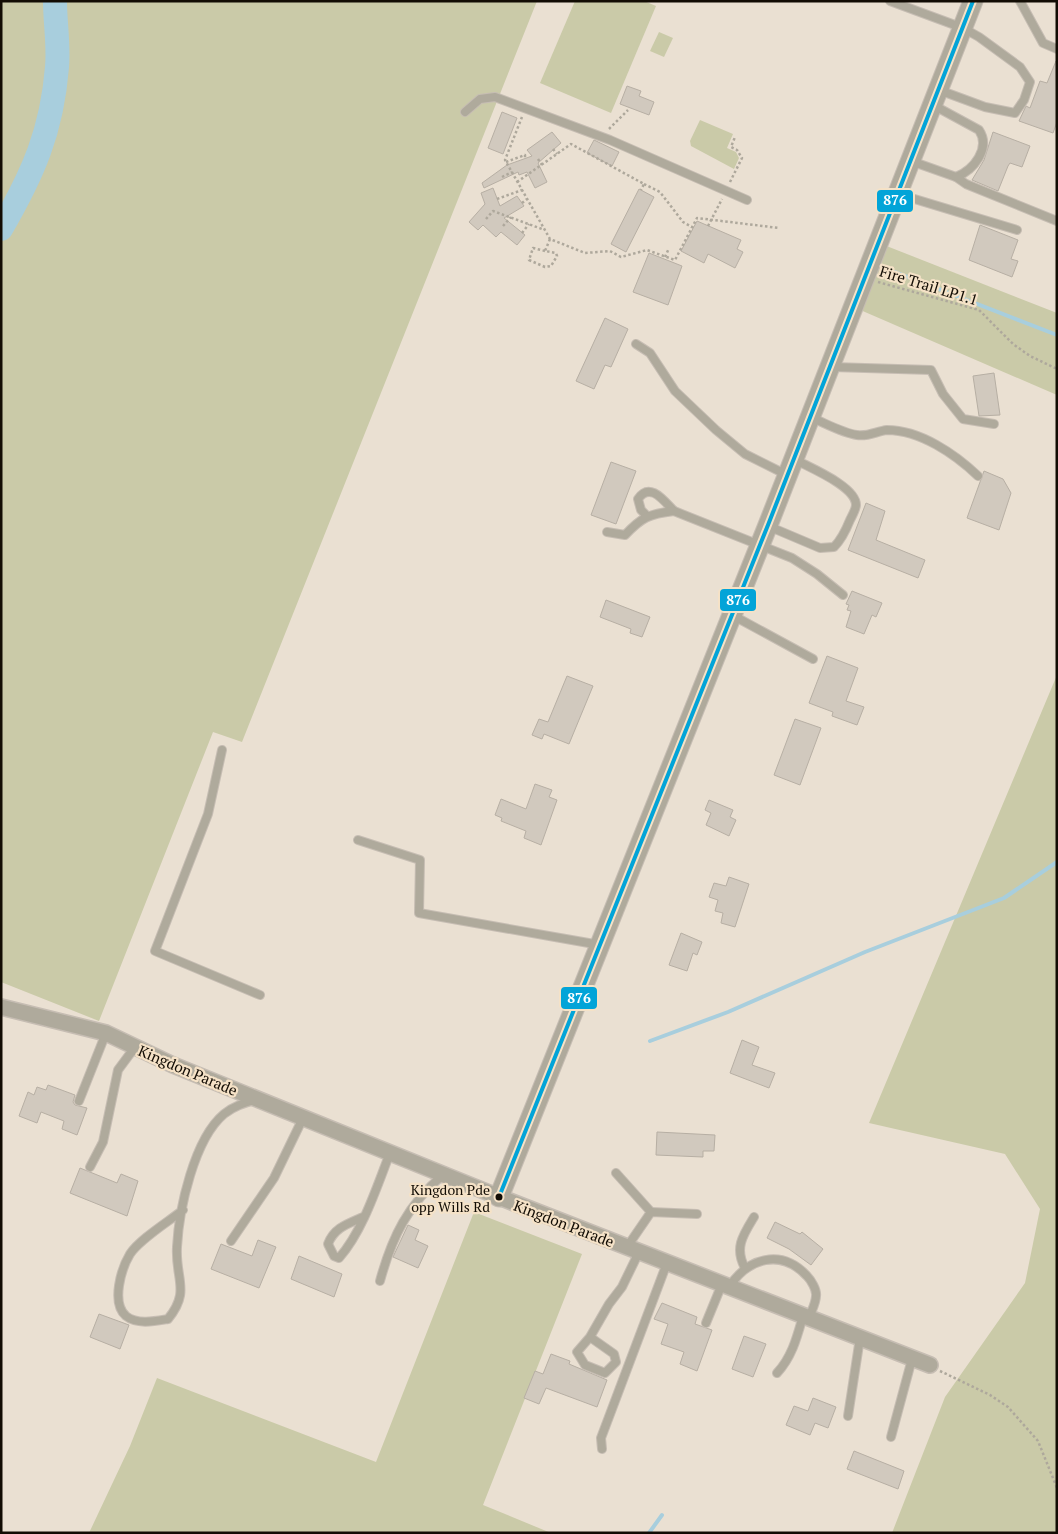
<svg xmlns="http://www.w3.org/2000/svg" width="1058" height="1534" viewBox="0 0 1058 1534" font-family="'PT Serif',serif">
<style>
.green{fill:#cacaa8}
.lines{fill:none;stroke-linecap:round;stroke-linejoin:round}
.stream{stroke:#a8cedd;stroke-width:4}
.river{stroke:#a8cedd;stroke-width:24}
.building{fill:#d1c9be;stroke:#b7afa4}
.service-casing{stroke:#c6bdb3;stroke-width:10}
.minor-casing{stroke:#c6bdb3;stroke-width:18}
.tertiary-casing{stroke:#c6bdb3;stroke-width:21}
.path{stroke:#aea89c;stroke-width:2.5;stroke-dasharray:2.5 2.5;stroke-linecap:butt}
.service{stroke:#afaa9c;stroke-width:8}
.minor{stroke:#afaa9c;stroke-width:15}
.tertiary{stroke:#afaa9c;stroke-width:19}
.bus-1-casing{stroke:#f5e2c7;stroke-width:8}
.bus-1{stroke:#02a4d8;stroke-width:4}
.bus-dot{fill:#120c04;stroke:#f5e2c7;stroke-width:2}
.labels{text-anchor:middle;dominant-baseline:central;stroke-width:4.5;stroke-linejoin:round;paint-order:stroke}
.bus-label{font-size:14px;fill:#120c04;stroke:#f5e2c7;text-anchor:end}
.street-label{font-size:15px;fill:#120c04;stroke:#f5e2c7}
.line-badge{stroke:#f5e2c7;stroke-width:2}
.badge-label{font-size:14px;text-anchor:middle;font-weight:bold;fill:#fff}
</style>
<rect width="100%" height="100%" fill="#eae0d2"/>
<g class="green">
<polygon points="1,1 537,1 242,742 213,732 99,1021 1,982"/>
<polygon points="575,1 644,1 656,6 611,113 540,83"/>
<polygon points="659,32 673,38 664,57 650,51"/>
<polygon points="700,120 733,134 727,148 736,152 739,158 734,169 691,146 690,141"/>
<polygon points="884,245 1057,313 1057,395 858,309"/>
<polygon points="1057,675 1057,1533 892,1533 945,1397 1025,1283 1040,1209 1005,1154 869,1123"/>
<polygon points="474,1212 582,1254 483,1505 551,1533 89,1533 130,1446 157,1378 376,1462"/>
</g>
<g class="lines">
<g class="stream">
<polyline points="895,272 1057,335"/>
<polyline points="650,1041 728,1012 865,952 1004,898 1057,862"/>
<polyline points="649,1533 662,1515"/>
</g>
<path class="river" d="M 1,229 C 33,174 52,131 57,67 C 59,45 55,23 55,1"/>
</g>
<g class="building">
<polygon points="1056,61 1057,122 1053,133 1019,121 1026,106 1030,108 1040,81 1047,83"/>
<polygon points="627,86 641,91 639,96 654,102 649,115 620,104"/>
<polygon points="502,112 517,118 503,154 488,148"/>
<polygon points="552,132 561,143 538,163 547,182 535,188 527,172 519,175 518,172 484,188 482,183 507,165 532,156 527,150"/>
<polygon points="993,132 1030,146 1022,167 1010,163 1008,166 998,191 972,180 984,160"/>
<polygon points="594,140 619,152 612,166 587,153"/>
<polygon points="493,188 500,206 517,196 524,206 504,218 525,235 517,245 501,232 496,237 483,225 478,230 469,222 485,204 481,193"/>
<polygon points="639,189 654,197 626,252 611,244"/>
<polygon points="697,221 741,240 737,249 743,252 735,268 708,254 704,263 681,251"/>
<polygon points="980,225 1018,240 1011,259 1018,261 1012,277 969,260"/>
<polygon points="649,253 682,266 668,305 633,292"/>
<polygon points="605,318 628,329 611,367 605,365 594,389 576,381"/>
<polygon points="994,373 1000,415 979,416 973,376"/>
<polygon points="611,462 636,471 616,524 591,515"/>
<polygon points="984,471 1003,479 1011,493 999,530 967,518"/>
<polygon points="866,503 885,511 876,540 925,560 918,578 848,550"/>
<polygon points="852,591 882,603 876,617 872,615 864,634 846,627 851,611 847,610 849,605 846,604"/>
<polygon points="606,600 650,617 642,637 630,633 631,629 600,617"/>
<polygon points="827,656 858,668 846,701 864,707 857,725 832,716 833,712 809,703"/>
<polygon points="567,676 593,686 569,744 544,734 542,739 532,735 539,719 548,722"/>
<polygon points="795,719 821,728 800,785 774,775"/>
<polygon points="535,784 552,790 549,797 557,800 541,845 524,838 526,831 501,821 502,818 495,815 501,799 526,809"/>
<polygon points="709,800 733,810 730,817 736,820 729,836 706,825 711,813 705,810"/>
<polygon points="729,877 749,884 735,927 721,923 723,913 715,911 718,900 709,897 714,883 726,886"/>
<polygon points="681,933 702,942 697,955 693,953 687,971 669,965"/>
<polygon points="742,1040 759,1047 752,1065 775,1073 769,1088 730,1073"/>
<polygon points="48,1085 75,1095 73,1102 75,1105 87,1108 77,1135 62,1129 64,1121 41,1112 37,1123 19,1116 28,1092 34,1095 37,1087 46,1090"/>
<polygon points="657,1132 715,1135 714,1151 703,1151 703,1157 656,1155"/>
<polygon points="80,1168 117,1183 121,1174 138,1181 127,1216 70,1193"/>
<polygon points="775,1222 800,1234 802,1232 823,1249 811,1265 789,1249 767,1238"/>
<polygon points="408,1225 419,1230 415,1240 428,1246 418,1268 393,1257"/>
<polygon points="258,1240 276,1247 259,1288 211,1269 221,1244 252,1256"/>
<polygon points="299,1256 342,1274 334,1297 291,1279"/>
<polygon points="662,1303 697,1317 695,1324 712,1330 697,1371 680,1364 684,1352 661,1344 668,1324 654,1319"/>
<polygon points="99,1314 129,1325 120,1349 90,1337"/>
<polygon points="744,1336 766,1344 753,1377 732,1369"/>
<polygon points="551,1354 570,1361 569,1364 607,1380 597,1407 546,1388 539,1404 524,1398 535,1371 543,1374"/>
<polygon points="813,1398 836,1407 828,1428 815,1423 810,1435 786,1425 794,1406 808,1411"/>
<polygon points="854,1451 904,1471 898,1489 847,1469"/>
</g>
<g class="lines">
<defs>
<g id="service">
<polyline points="890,1 963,28 979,37 1020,67 1030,82 1024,100 1015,113 985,107 939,90"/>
<polyline points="1020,1 1043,43 1057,49"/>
<polyline points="465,112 480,99 495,97 610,140 747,200"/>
<path d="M 911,161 L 956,177 C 974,170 991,148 979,130 L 933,105"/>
<polyline points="956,177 966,184 1057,221"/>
<polyline points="898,194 1017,230"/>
<polyline points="636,344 650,353 675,391 716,430 745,454 787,475"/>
<polyline points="832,367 931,370 943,394 963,419 994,424"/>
<path d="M 810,417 C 825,423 842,433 857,435 C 868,437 877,431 887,430 C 920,430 955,454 978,476"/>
<path d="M 647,516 L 641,510 L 638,499 C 650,481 664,501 674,511"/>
<path d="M 768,526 L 820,548 L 834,547 C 842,539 846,530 850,520 C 852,516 856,509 856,505 C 856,486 808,467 794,459"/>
<path d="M 607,532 L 625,535 C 642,517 649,514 674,511 L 792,558 L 817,574 L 843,595"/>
<polyline points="732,615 813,659"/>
<polyline points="222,750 208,814 155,951 260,995"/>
<polyline points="358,840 420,860 419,913 600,945"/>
<polyline points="79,1101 106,1033"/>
<polyline points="90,1167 103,1142 118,1070 135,1047"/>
<polyline points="616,1173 651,1212"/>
<path d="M 183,1210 C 168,1222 140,1239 130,1254 C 121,1269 111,1303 126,1316 C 137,1325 156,1321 168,1319 C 191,1291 175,1279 177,1247 C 179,1209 194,1139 224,1114 C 234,1106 244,1103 255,1100"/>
<path d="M 363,1217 C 347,1224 334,1228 328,1244 L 334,1256 L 339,1258 C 363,1231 377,1186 390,1153"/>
<polyline points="231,1241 274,1178 303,1118"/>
<polyline points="627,1247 651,1212 697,1214"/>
<path d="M 745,1268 C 734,1248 743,1235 754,1217"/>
<path d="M 380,1281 C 392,1237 408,1204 443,1175"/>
<path d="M 729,1287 C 748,1258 781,1248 807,1276 C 811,1280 817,1290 816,1296 C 816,1303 811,1312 809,1318"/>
<polyline points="706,1323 722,1284"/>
<polyline points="590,1337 614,1354 616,1362 605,1373 585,1365 577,1352 590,1337 609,1304 622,1287 639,1252"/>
<path d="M 777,1373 C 792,1357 797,1337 803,1316"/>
<polyline points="848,1416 860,1338"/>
<polyline points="891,1437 912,1359"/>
<polyline points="602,1449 601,1438 667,1263"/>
</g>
<polyline id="minor" points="1,1007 106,1033 173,1065 499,1197 930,1365"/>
<polyline id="tertiary" points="499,1197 768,525 973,1"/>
</defs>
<use href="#service" class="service-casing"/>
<use href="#minor" class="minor-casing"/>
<use href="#tertiary" class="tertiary-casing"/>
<g class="path">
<polyline points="522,117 505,160 550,239 585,253 610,251 621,257 647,250 675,260 697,218 779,228"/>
<polyline points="609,129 628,110"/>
<polyline points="553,149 557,154"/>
<polyline points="538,159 542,165"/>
<polyline points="506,162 525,155 525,159"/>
<polyline points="502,177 512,172"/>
<polyline points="517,182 571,144 644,184 641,190"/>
<polyline points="730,182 742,158 737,150 731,147 735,137"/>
<polyline points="644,184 660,192 683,222 692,227"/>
<polyline points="497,199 522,190"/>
<polyline points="522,203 527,199"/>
<polyline points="486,219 493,211 542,229"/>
<polyline points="503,226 511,217"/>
<polyline points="708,226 722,199"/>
<polyline points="522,233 529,224"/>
<polyline points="545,251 533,248 529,260 545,267 551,266 557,256 556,253 545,251 550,239"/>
<polyline points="665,257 669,248"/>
<polyline points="878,282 979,310 1013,344 1030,356 1057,369"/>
<polyline points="940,1371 990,1395 1008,1407 1038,1441 1057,1488"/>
</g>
<use href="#service" class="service"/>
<use href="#minor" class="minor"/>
<use href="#tertiary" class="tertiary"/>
<defs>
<polyline id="bus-1" points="499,1197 768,525 973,1"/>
</defs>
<use href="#bus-1" class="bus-1-casing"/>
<use href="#bus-1" class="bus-1"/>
</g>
<circle class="bus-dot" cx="499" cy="1197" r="4.5"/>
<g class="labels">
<g class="bus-label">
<text x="490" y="1189">Kingdon Pde<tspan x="490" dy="17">opp Wills Rd</tspan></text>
</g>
<g class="street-label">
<text transform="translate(929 285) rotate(17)">Fire Trail LP1.1</text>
<text transform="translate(188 1070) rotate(23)">Kingdon Parade</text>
<text transform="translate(564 1223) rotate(21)">Kingdon Parade</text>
</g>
</g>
<g class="line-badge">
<rect x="876" y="189" width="38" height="24" rx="5" fill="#02a4d8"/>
<rect x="719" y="588" width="38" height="24" rx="5" fill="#02a4d8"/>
<rect x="560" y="986" width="38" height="24" rx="5" fill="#02a4d8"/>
</g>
<g class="badge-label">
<text x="895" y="205">876</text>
<text x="738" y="605">876</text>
<text x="579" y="1003">876</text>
</g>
<rect width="1058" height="1534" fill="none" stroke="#120c04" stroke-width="5"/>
</svg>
